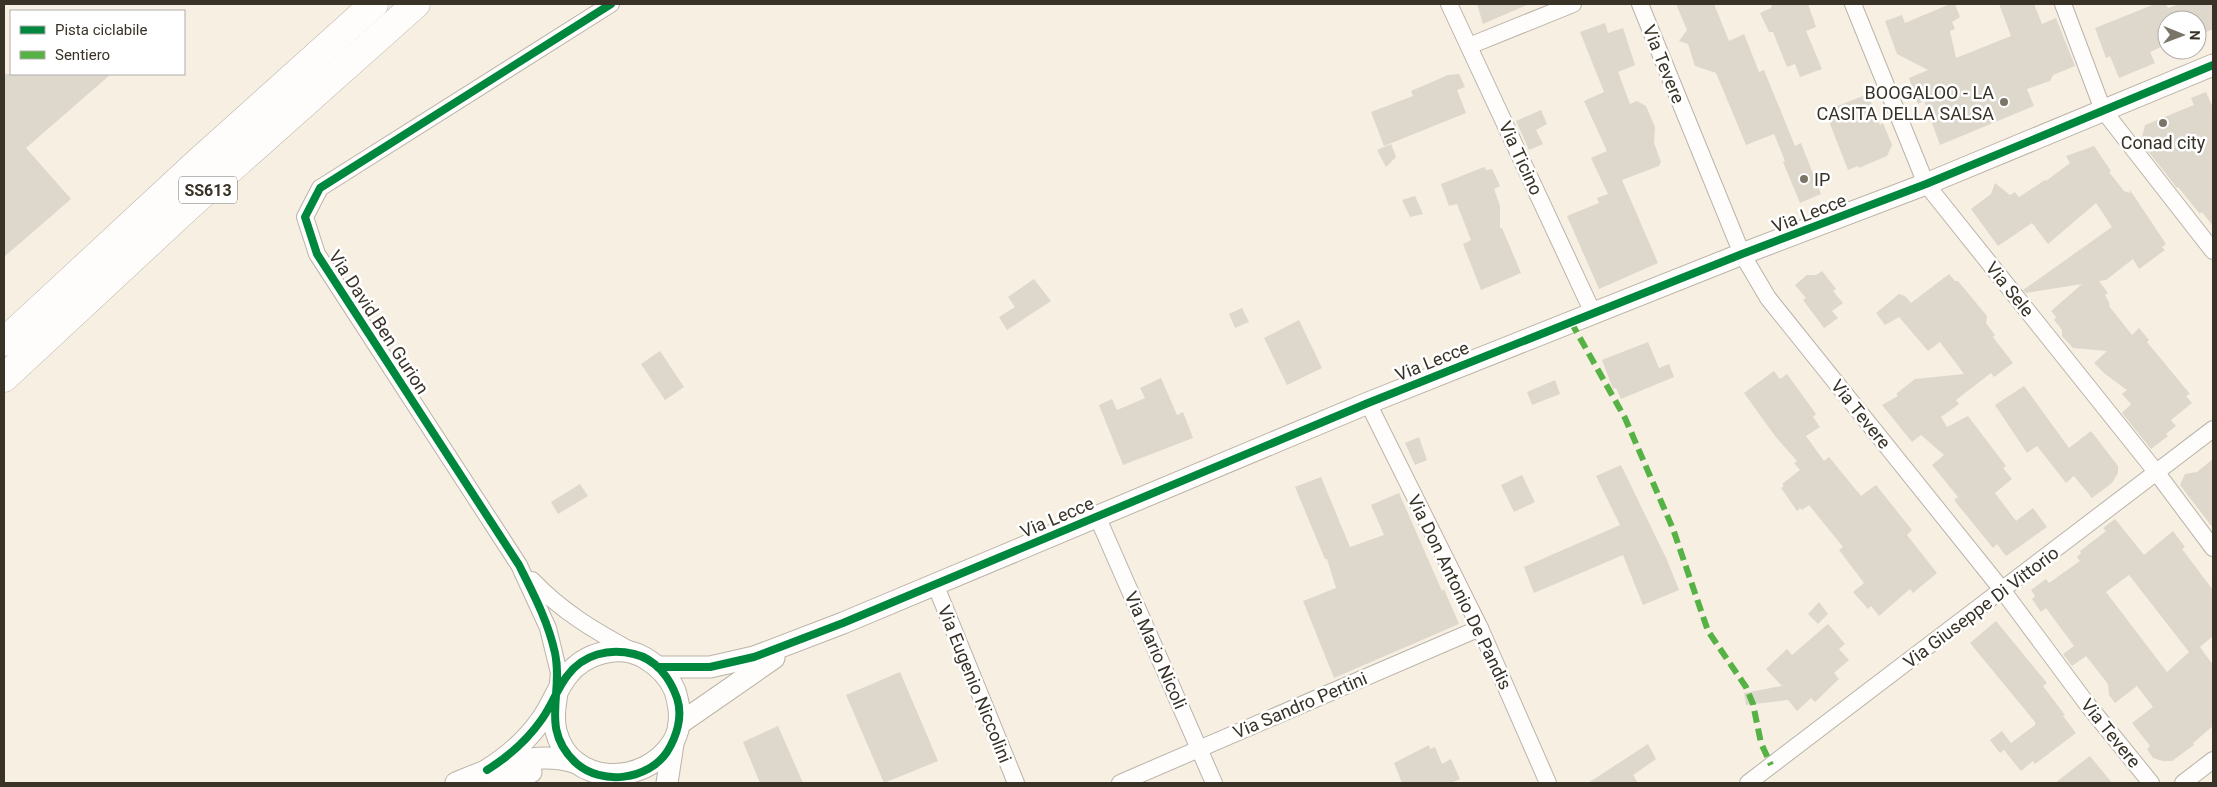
<svg xmlns="http://www.w3.org/2000/svg" width="2217" height="787" viewBox="0 0 2217 787" font-family="Roboto,sans-serif">
<style>
.building{fill:#ded7cc;fill-rule:evenodd}
.lines{fill:none;stroke-linecap:round;stroke-linejoin:round}
.minor-casing{stroke:#bab4a9;stroke-width:18}
.tertiary-casing{stroke:#bab4a9;stroke-width:23}
.trunk-casing{stroke:#bab4a9;stroke-width:29}
.minor{stroke:#fefdfb;stroke-width:16}
.tertiary{stroke:#fefdfb;stroke-width:21}
.trunk{stroke:#fefdfb;stroke-width:28}
.quiet{stroke:#56b245;stroke-width:6;stroke-dasharray:12 6;stroke-linecap:butt}
.cycleway-casing{stroke:#fff;stroke-width:11}
.cycleway{stroke:#00873e;stroke-width:8}
.poi-dot{fill:#7b7468;stroke:#fff;stroke-width:2}
.labels{text-anchor:middle;dominant-baseline:central;stroke-width:5;stroke-linejoin:round;paint-order:stroke}
.shield{fill:#fff;stroke:#747068;stroke-width:1}
.shield-label{font-size:16px;font-weight:bold;fill:#383227}
.street-label{font-size:18px;fill:#383227;stroke:#fff}
.poi-label{font-size:18px;fill:#383227;stroke:#fff;text-anchor:end}
</style>
<rect width="100%" height="100%" fill="#f7efe2"/>
<g class="building">
<polygon points="1477,4 1529,4 1483,24"/>
<polygon points="1676,4 1714,4 1729,41 1744,34 1759,72 1764,70 1795,146 1801,143 1821,194 1800,203 1783,162 1785,161 1774,134 1746,145 1716,73 1695,66 1688,44 1679,41 1687,30"/>
<polygon points="1772,4 1808,4 1816,27 1806,31 1822,69 1800,77 1795,64 1787,67 1773,32 1769,32 1760,13 1771,8"/>
<polygon points="1950,4 1955,4 1960,17 1952,22 1955,29 1950,31 1956,58 2011,36 1999,4 2034,4 2042,24 2056,18 2075,66 2053,75 2050,81 2027,89 2034,106 1940,145 1924,101 1918,104 1909,78 1928,70 1897,54 1885,21 1902,15 1905,23"/>
<polygon points="2155,4 2166,4 2168,8 2180,4 2213,4 2213,29 2197,36 2197,20 2167,20 2167,44 2150,52 2155,63 2119,78 2110,56 2106,58 2095,28"/>
<polygon points="1605,23 1608,33 1623,28 1635,65 1618,72 1630,104 1637,101 1646,106 1655,127 1654,143 1661,162 1659,166 1622,180 1658,263 1599,289 1567,216 1599,203 1597,198 1608,194 1591,158 1607,151 1584,101 1604,92 1580,32"/>
<polygon points="4,74 111,74 26,148 71,199 4,257"/>
<polygon points="1459,74 1465,87 1457,90 1466,113 1384,146 1371,112 1413,96 1411,91 1448,75"/>
<polygon points="2206,92 2213,108 2213,226 2202,212 2200,214 2178,187 2177,188 2141,142 2145,125 2194,105 2191,98"/>
<polygon points="1868,94 1880,125 1883,123 1892,145 1887,156 1859,168 1858,166 1848,170 1825,111"/>
<polygon points="1541,110 1547,124 1536,130 1543,144 1529,150 1516,121"/>
<polygon points="1391,144 1396,157 1386,167 1377,150"/>
<polygon points="2094,146 2111,171 2109,172 2124,191 2130,193 2130,190 2166,244 2162,247 2165,250 2139,269 2133,259 2106,280 2099,281 2108,293 2105,295 2110,304 2109,306 2132,335 2139,328 2149,340 2147,342 2190,394 2186,396 2192,403 2171,420 2176,426 2166,434 2168,436 2151,449 2122,413 2131,404 2122,394 2127,390 2105,374 2094,363 2107,351 2073,348 2062,336 2062,330 2054,320 2056,317 2051,311 2082,284 2026,293 2023,290 2112,227 2096,203 2048,244 2035,227 2036,225 2034,226 2032,223 1998,246 1971,209 1991,194 1995,183 2010,195 2015,192 2019,197 2045,180 2046,181 2070,163 2066,156"/>
<polygon points="1484,167 1486,170 1492,169 1500,186 1494,189 1500,206 1500,228 1502,228 1521,273 1481,290 1463,244 1471,240 1457,204 1449,206 1441,184"/>
<polygon points="1415,196 1423,214 1410,217 1402,200"/>
<polygon points="1822,271 1836,289 1833,291 1843,303 1832,311 1838,318 1824,328 1803,300 1806,298 1795,285 1807,275 1816,275"/>
<polygon points="1949,274 1955,281 1958,281 1987,316 1986,323 1995,335 1993,337 2013,363 1994,377 1991,373 1956,400 1959,404 1941,417 1947,427 1968,416 2006,466 2003,468 2012,479 1995,493 2016,521 2033,508 2047,527 2006,556 1997,544 1993,548 1954,500 1958,497 1932,465 1944,455 1921,435 1912,442 1882,405 1898,396 1896,394 1915,379 1964,374 1940,342 1928,351 1899,317 1885,325 1876,313 1899,294 1905,296 1911,303"/>
<polygon points="1034,279 1051,301 1007,330 999,317 1015,307 1008,297"/>
<polygon points="1242,308 1249,322 1235,328 1229,314"/>
<polygon points="1299,320 1322,368 1287,385 1264,338"/>
<polygon points="1648,342 1659,368 1669,364 1674,377 1621,399 1616,388 1613,389 1602,360"/>
<polygon points="660,351 684,387 665,400 641,364"/>
<polygon points="1774,371 1780,379 1787,374 1816,414 1813,417 1820,427 1806,436 1824,461 1829,457 1861,496 1876,485 1912,530 1907,535 1937,573 1913,593 1910,589 1879,616 1871,606 1868,609 1853,592 1864,583 1839,550 1843,547 1809,505 1802,510 1800,508 1797,511 1781,488 1784,486 1782,484 1800,470 1794,463 1797,461 1775,436 1744,393"/>
<polygon points="1161,378 1177,415 1183,412 1193,438 1123,465 1099,405 1112,399 1117,410 1145,398 1140,388"/>
<polygon points="1555,380 1560,394 1532,405 1527,392"/>
<polygon points="2024,386 2069,448 2091,431 2118,466 2118,473 2112,483 2092,498 2074,476 2066,483 2037,446 2027,453 1995,405"/>
<polygon points="1419,437 1427,460 1415,465 1405,443"/>
<polygon points="2213,459 2213,528 2180,485 2185,474 2197,472"/>
<polygon points="1621,465 1667,560 1679,590 1643,605 1623,555 1534,593 1524,567 1620,525 1596,476"/>
<polygon points="1522,475 1535,502 1514,512 1501,485"/>
<polygon points="1321,477 1350,547 1384,535 1371,505 1399,493 1442,591 1444,589 1459,624 1334,678 1303,601 1336,588 1327,559 1325,559 1295,487"/>
<polygon points="580,484 588,496 558,514 551,502"/>
<path d="M 2115,519 L 2144,555 L 2173,531 L 2185,547 L 2182,549 L 2213,590 L 2213,636 L 2200,647 L 2213,665 L 2213,726 L 2193,743 L 2194,745 L 2172,761 L 2163,761 L 2153,758 L 2147,749 L 2150,746 L 2132,723 L 2153,707 L 2137,686 L 2115,703 L 2109,695 L 2108,684 L 2086,656 L 2072,666 L 2063,654 L 2074,646 L 2046,608 L 2041,612 L 2032,599 L 2035,596 L 2031,590 L 2046,579 L 2049,583 L 2080,561 L 2077,557 L 2081,553 L 2080,551 L 2106,531 L 2103,528 ZM 2129,575 L 2189,652 L 2167,672 L 2106,592 Z"/>
<polygon points="1819,602 1828,614 1818,624 1808,614"/>
<polygon points="1996,621 2047,683 2043,686 2065,715 2063,716 2076,733 2035,764 2033,761 2021,771 2004,750 2000,753 1990,740 2002,731 2011,743 2035,725 2035,722 1970,643"/>
<polygon points="1828,624 1845,644 1839,649 1849,660 1834,673 1839,679 1815,702 1811,698 1797,711 1788,700 1746,705 1744,693 1782,686 1766,669 1787,649 1792,655"/>
<polygon points="900,672 938,761 884,783 846,695"/>
<polygon points="778,726 803,783 760,783 743,742"/>
<polygon points="1648,744 1656,759 1633,775 1638,783 1588,783"/>
<polygon points="1429,745 1430,749 1435,747 1442,764 1451,759 1460,779 1451,783 1402,783 1394,763"/>
<polygon points="2090,756 2112,783 2055,783 2078,765"/>
</g>
<g class="lines">
<defs>
<g id="minor">
<polyline points="1449,4 1593,313"/>
<polyline points="1640,4 1742,254 1768,298 2003,591 2087,704 2151,783"/>
<polyline points="1853,4 1926,184 2157,473 2213,548"/>
<polyline points="2063,4 2103,110 2213,251"/>
<polyline points="1469,46 1573,4"/>
<polyline points="1368,403 1480,628 1548,783"/>
<polyline points="1097,516 1214,783"/>
<path d="M 532,580 C 561,611 595,631 632,651"/>
<polyline points="935,584 1016,783"/>
<polyline points="557,691 559,673 548,628 519,565 317,254 305,217 320,188 611,4"/>
<polyline points="1120,783 1480,628"/>
<polyline points="1748,783 2213,429"/>
<polyline points="2183,783 2213,760"/>
</g>
<g id="tertiary">
<polyline points="658,667 710,667 754,657 843,623 1368,403 1742,254 1926,184 2213,65"/>
<polyline points="679,724 774,658"/>
<path d="M 487,770 C 508,757 528,739 542,719 C 552,705 557,689 567,676 C 584,653 620,643 645,658 C 658,666 669,676 675,691 C 680,707 682,727 673,742 C 645,787 570,787 556,731 C 553,718 555,706 557,693"/>
<path d="M 456,783 C 494,767 535,749 577,763"/>
<polyline points="498,783 531,772"/>
<polyline points="667,783 673,744"/>
</g>
<g id="trunk">
<polyline points="4,342 197,163 374,4"/>
<polyline points="4,378 188,207 416,4"/>
</g>
</defs>
<use href="#minor" class="minor-casing"/>
<use href="#tertiary" class="tertiary-casing"/>
<use href="#trunk" class="trunk-casing"/>
<use href="#minor" class="minor"/>
<use href="#tertiary" class="tertiary"/>
<use href="#trunk" class="trunk"/>
<polyline class="quiet" points="1571,322 1625,418 1673,529 1708,631 1746,687 1753,704 1761,743 1771,765"/>
<defs>
<g id="cycleway">
<polyline points="658,667 710,667 754,657 843,623 1368,403 1742,254 1926,184 2213,65"/>
<path d="M 487,770 C 508,757 528,739 542,719 C 552,705 557,689 567,676 C 583,654 609,648 634,654 C 656,659 670,678 677,698 C 683,716 677,736 667,752 C 648,780 602,786 576,763 C 539,729 564,694 555,653 C 548,621 533,593 519,565 L 317,254 L 305,217 L 320,188 L 611,4"/>
</g>
</defs>
<use href="#cycleway" class="cycleway-casing"/>
<use href="#cycleway" class="cycleway"/>
</g>
<g class="poi-dot">
<circle cx="2004" cy="102" r="5"/>
<circle cx="2163" cy="123" r="5"/>
<circle cx="1804" cy="179" r="5"/>
</g>
<g class="labels">
<rect class="shield" x="179" y="176.5" width="58" height="27" rx="4"/>
<g class="shield-label">
<text x="208" y="190">SS613</text>
</g>
<g class="street-label">
<text transform="translate(1664 64) rotate(68)">Via Tevere</text>
<text transform="translate(1521 158) rotate(65)">Via Ticino</text>
<text transform="translate(1809 213) rotate(-21)">Via Lecce</text>
<text transform="translate(2010 289) rotate(51)">Via Sele</text>
<text transform="translate(379 322) rotate(57)">Via David Ben Gurion</text>
<text transform="translate(1432 361) rotate(-22)">Via Lecce</text>
<text transform="translate(1861 414) rotate(51)">Via Tevere</text>
<text transform="translate(1057 517) rotate(-23)">Via Lecce</text>
<text transform="translate(1460 592) rotate(64)">Via Don Antonio De Pandis</text>
<text transform="translate(1981 607) rotate(-37)">Via Giuseppe Di Vittorio</text>
<text transform="translate(1156 650) rotate(66)">Via Mario Nicoli</text>
<text transform="translate(975 684) rotate(68)">Via Eugenio Niccolini</text>
<text transform="translate(1300 705) rotate(-23)">Via Sandro Pertini</text>
<text transform="translate(2111 733) rotate(51)">Via Tevere</text>
</g>
<g class="poi-label">
<text x="1994" y="92">BOOGALOO - LA<tspan x="1994" dy="21">CASITA DELLA SALSA</tspan></text>
<text x="2163" y="142" text-anchor="middle">Conad city</text>
<text x="1814" y="179" text-anchor="start">IP</text>
</g>
</g>
<rect width="2217" height="787" fill="none" stroke="#383227" stroke-width="10"/>
<rect x="10" y="10" width="175" height="65" fill="#ffffff" stroke="#afada9"/>
<rect x="20" y="26" width="25" height="8" fill="#00873e" stroke="#afada9"/>
<text x="55" y="35" font-size="15" fill="#383227">Pista ciclabile</text>
<rect x="20" y="51" width="25" height="8" fill="#56b245" stroke="#afada9"/>
<text x="55" y="60" font-size="15" fill="#383227">Sentiero</text>
<g transform="translate(2182 35) rotate(91)"><circle r="24" fill="#ffffff" stroke="#afada9"/>
<path d="M0-4L9 19L0 12L-9 19Z" fill="#7b7468"/>
<text y="-8" font-size="14" font-weight="bold" text-anchor="middle" fill="#383227">N</text>
</g>
</svg>
